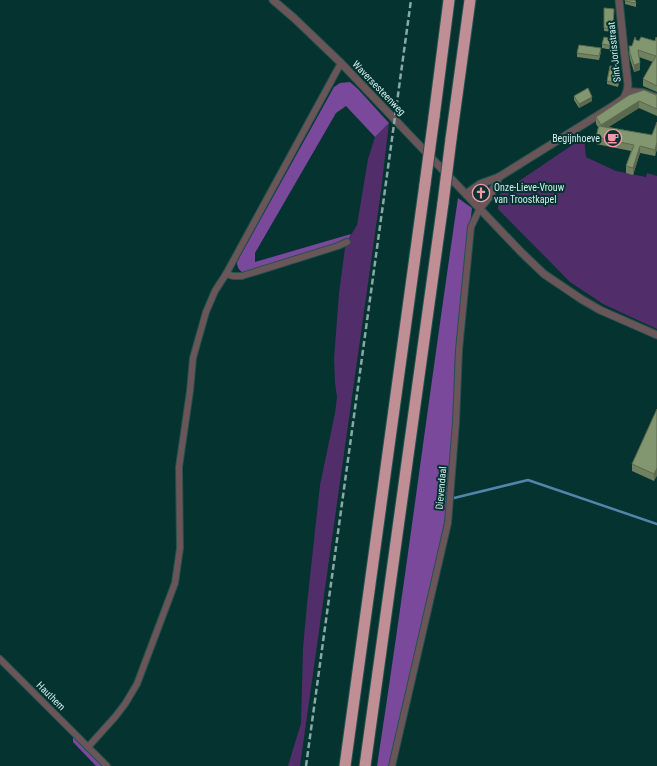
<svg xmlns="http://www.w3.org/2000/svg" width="657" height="766" viewBox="0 0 657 766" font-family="'Roboto Condensed',sans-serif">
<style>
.green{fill:#512d6a}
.forest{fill:#7a499c}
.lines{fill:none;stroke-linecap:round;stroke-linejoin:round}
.stream{stroke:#5385ab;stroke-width:2.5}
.minor-casing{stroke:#25514e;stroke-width:8}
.tertiary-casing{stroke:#25514e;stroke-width:9}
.motorway-casing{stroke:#25514e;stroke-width:13}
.minor{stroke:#6a5658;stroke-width:6}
.tertiary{stroke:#6a5658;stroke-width:7}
.motorway{stroke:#bf8f95;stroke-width:11}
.rail{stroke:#87aaa7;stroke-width:2.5;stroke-dasharray:6 3;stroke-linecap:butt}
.motorway-bridge-casing{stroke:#25514e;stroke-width:13;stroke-linecap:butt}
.motorway-bridge{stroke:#bf8f95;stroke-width:11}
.wall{fill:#70815f}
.shaded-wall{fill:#5b694e}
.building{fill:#82966f;stroke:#5b694e}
.labels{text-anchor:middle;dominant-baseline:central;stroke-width:4;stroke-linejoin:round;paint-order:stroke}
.street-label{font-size:10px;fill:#d1edeb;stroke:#043330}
.poi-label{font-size:10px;fill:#d1edeb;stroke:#043330;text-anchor:end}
</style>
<rect width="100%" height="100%" fill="#043330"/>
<g class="green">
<polygon points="389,123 381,191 300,766 288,766 301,723 303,648 307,604 320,485 335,413 337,397 335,383 334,359 339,293 345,248 348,240 357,225 368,159 375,137"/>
<polygon points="584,137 586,157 616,171 646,177 647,173 657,176 657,329 603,304 570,282 498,209 500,194"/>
</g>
<g class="forest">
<path d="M 350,82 L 358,89 L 389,123 L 375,137 L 346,106 L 336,113 L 255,253 L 255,262 L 351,234 L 348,240 L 247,272 L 242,272 C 239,270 237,267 237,262 L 334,87 L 340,83 Z"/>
<path d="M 458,198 L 472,208 L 455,357 L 454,407 L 450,472 L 445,518 L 434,575 L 390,766 L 377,766 C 406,577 430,387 458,198 Z"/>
<polygon points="73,737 103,766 96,766 73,742"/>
</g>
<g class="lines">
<g class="stream">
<polyline points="454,498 528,480 657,524"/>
<polyline points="440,500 447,499"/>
</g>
<defs>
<g id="minor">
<polyline points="627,91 643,92 657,97"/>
<polyline points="226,274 233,276 242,276 338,246 347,242"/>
<polyline points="0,659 107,766"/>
<polyline points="88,747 115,717 125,704 137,684 175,583 180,548 179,467 190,391 193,358 206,312 215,291 226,274 341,63"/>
<polyline points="392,766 448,523 456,422 459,350 471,227 480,208"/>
</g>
<g id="tertiary">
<polyline points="273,0 294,18 341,63 521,252 544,274 581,299 600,310 657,335"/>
<polyline points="466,194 480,184 499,177 616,104 624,98 627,91 628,85 624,49 619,0"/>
<polyline points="480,208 490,196 499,177"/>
</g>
<g id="motorway">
<polyline points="434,117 449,0"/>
<polyline points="451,139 470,0"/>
<polyline points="345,766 425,184"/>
<polyline points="365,766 443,203"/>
</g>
</defs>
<use href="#minor" class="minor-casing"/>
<use href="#tertiary" class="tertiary-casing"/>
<use href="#motorway" class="motorway-casing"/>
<use href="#minor" class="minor"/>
<use href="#tertiary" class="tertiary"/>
<use href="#motorway" class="motorway"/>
<polyline class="rail" points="306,766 411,0"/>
<defs>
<g id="motorway-bridge">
<polyline points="425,184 434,117"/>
<polyline points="443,203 451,139"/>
</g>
</defs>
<use href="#motorway-bridge" class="motorway-bridge-casing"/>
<use href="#motorway-bridge" class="motorway-bridge"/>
</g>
<g class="wall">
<polygon points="625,0 636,3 636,7 625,4"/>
<polygon points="604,8 614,9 613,32 604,31"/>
<polygon points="657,38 657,92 643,86 643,79 653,62 639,57 640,70 634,72 630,59 629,53 629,46 632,46 636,40 639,41 655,41"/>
<polygon points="618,43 617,51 602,48 602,44"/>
<polygon points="601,52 599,60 577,57 577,53"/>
<polygon points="621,72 618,87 607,84 607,81"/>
<polygon points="657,94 657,116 639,108 608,127 652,135 657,122 657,149 655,156 640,153 633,175 626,173 626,166 631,151 596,144 596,137 598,127 596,124 596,117"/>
<polygon points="574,96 592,101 579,108 574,100"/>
<polygon points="657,409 654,481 632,471 632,464"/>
</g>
<g class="shaded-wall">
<polygon points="640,63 640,70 634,72 634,65"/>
<polygon points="621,68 621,72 618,87 618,83"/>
<polygon points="592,97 592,101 579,108 579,104"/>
<polygon points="639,101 639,108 601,132 601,125"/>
<polygon points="657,142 657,149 655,156 655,150"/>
<polygon points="640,146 640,153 633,175 633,168"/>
<polygon points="657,468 657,476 654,481 654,474"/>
</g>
<g class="building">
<polygon points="625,0 635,0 636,3 625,1"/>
<polygon points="604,8 614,9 613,28 604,28"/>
<polygon points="604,37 618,40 617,47 602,44"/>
<polygon points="635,37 636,40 639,41 641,37 655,41 656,37 657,38 657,86 643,79 656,56 638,50 640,63 634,65 630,53 629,46 632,46"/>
<polygon points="579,45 601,48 599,56 577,53"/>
<polygon points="610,66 621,68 618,83 607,81"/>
<polygon points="588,88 592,97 579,104 574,96"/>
<polygon points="644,90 656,95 657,94 657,109 639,101 601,125 596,117 629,95"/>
<polygon points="657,122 657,142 655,150 640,146 633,168 626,166 634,145 596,137 599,126 652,135"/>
<polygon points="657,409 657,468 654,474 632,464"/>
</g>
<defs>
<symbol id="cafe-ring" viewBox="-11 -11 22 22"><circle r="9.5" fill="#043330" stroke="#f39aa8" stroke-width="1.5"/><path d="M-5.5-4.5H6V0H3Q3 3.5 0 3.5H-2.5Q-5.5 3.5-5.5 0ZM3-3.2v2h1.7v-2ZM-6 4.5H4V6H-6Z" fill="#f39aa8"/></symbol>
<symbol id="church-ring" viewBox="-11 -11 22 22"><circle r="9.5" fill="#043330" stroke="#f39aa8" stroke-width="1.5"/><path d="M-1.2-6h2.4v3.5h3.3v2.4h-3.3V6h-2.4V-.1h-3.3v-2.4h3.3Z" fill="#f39aa8"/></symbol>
</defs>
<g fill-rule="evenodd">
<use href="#cafe-ring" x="603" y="128" width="20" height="20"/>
<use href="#church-ring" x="471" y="183" width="20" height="20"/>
</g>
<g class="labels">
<g class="street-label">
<text transform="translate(614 52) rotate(-96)">Sint-Jorisstraat</text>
<text transform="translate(379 88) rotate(46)">Waversesteenweg</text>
<text transform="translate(441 488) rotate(-85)">Dievendaal</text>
<text transform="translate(51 696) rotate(45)">Hauthem</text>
</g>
<g class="poi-label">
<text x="600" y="138">Begijnhoeve</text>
<text x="494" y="187" text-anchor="start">Onze-Lieve-Vrouw<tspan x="494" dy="12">van Troostkapel</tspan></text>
</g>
</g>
</svg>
